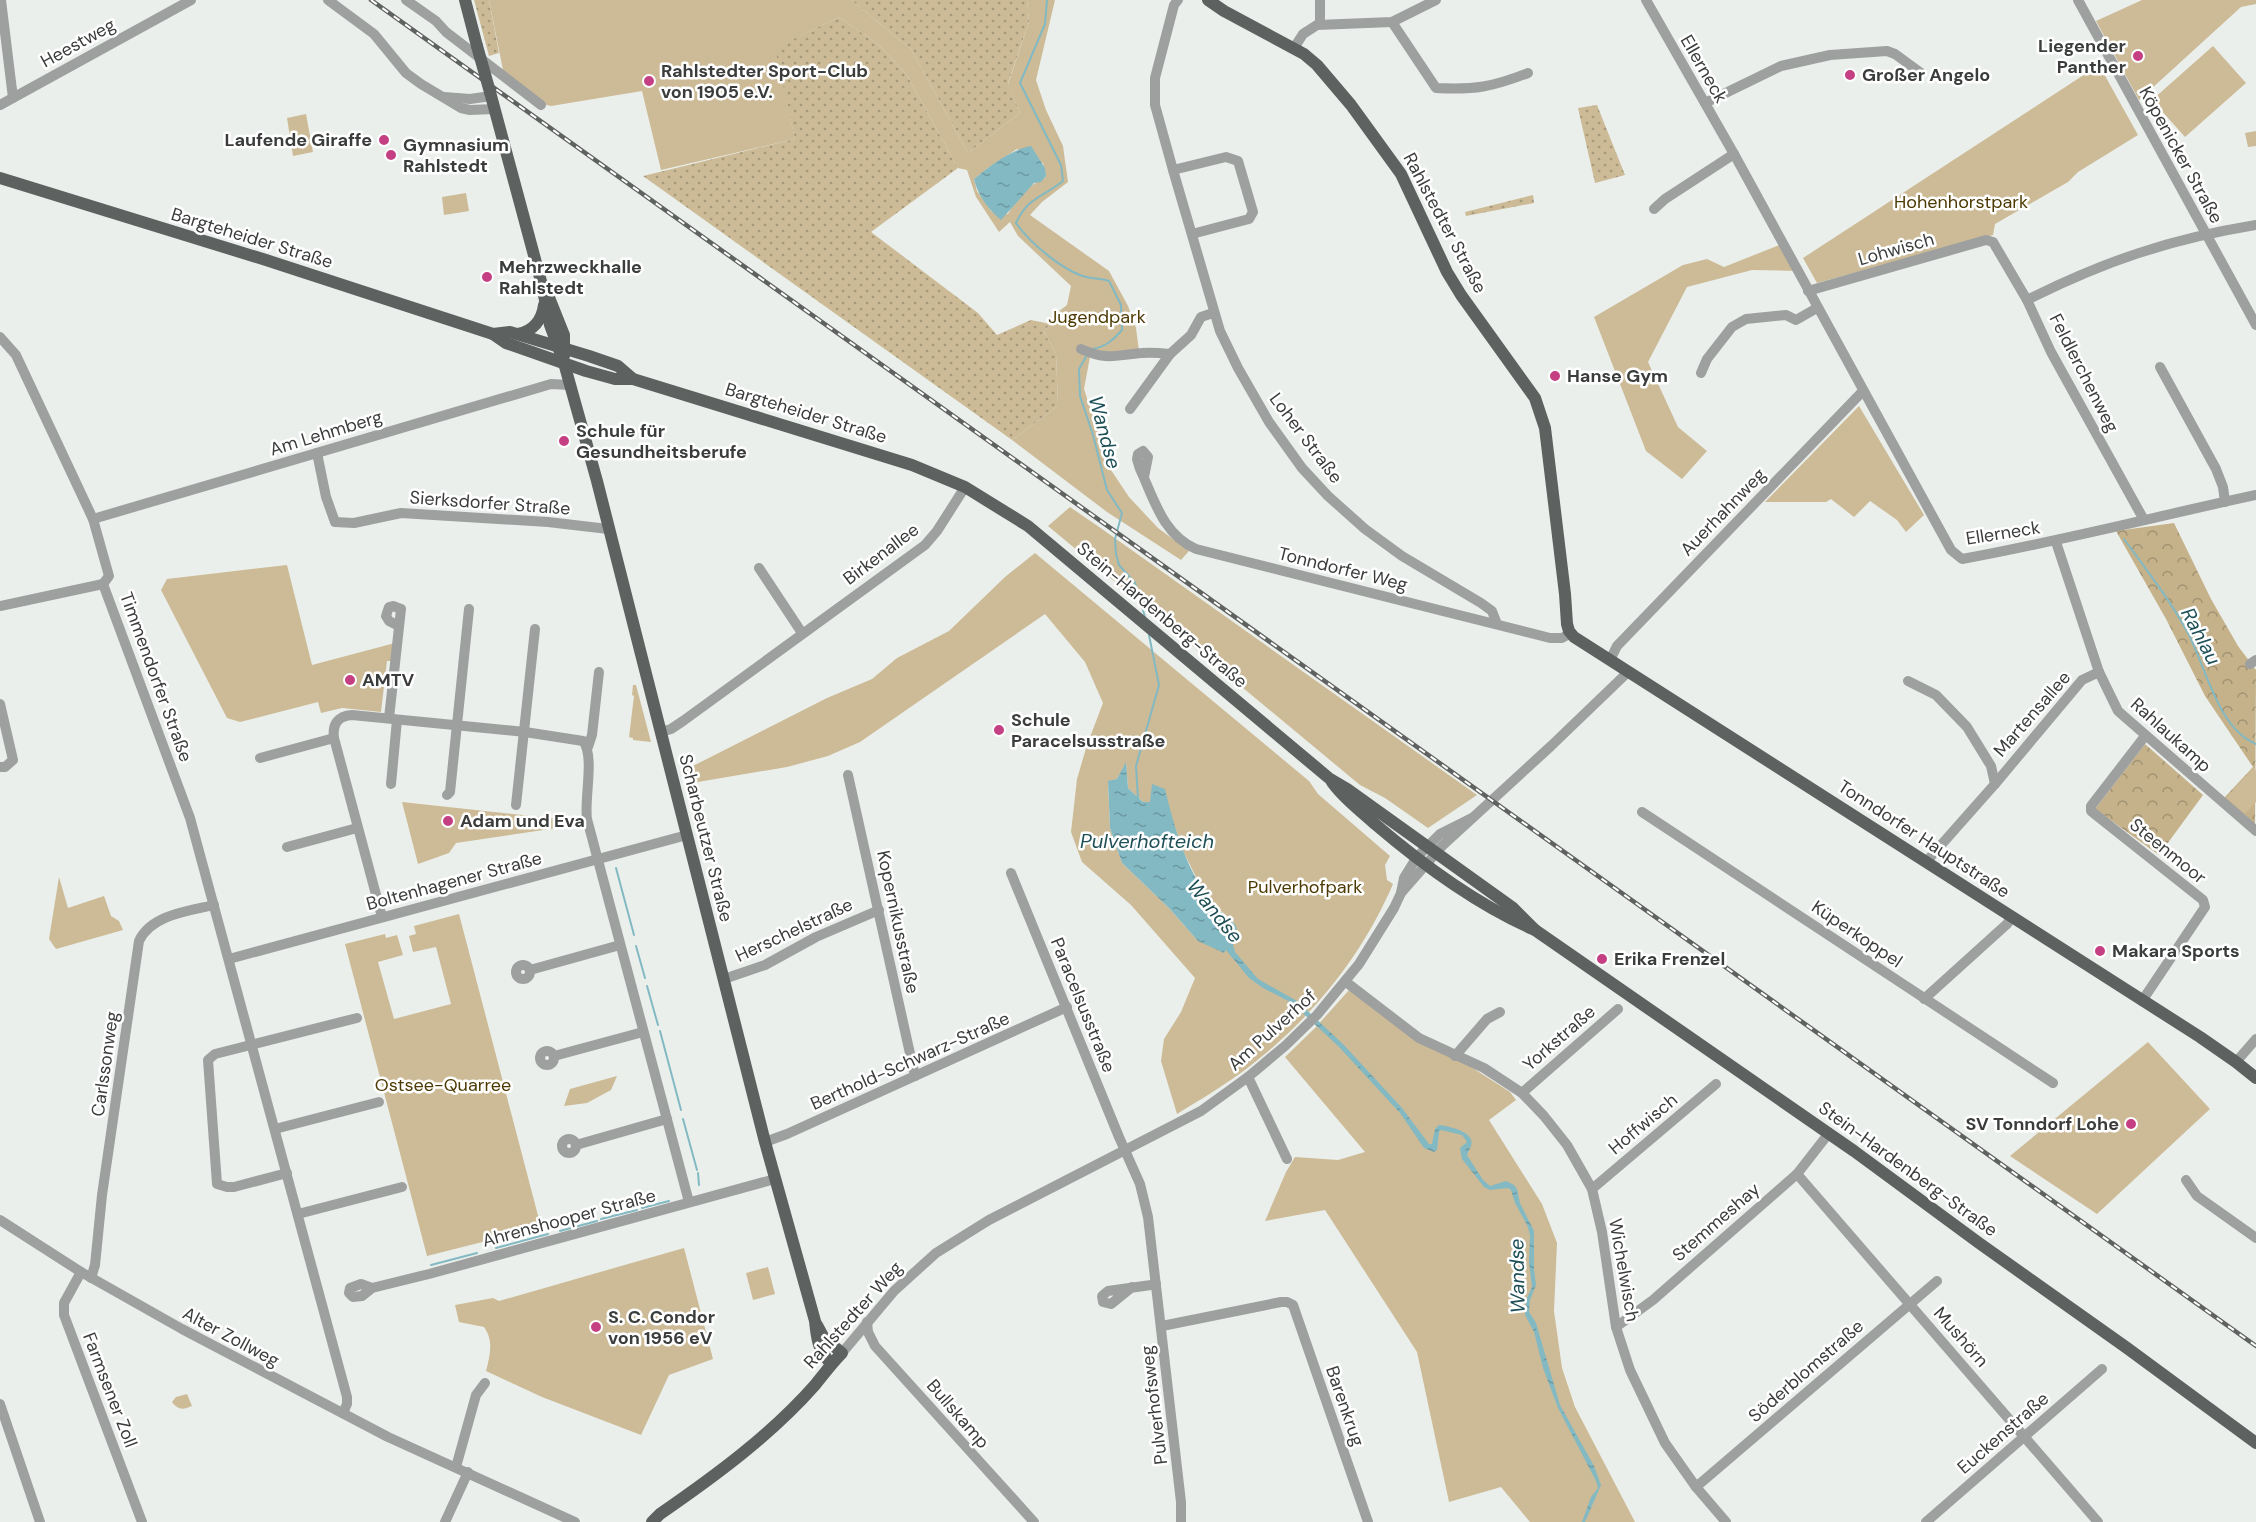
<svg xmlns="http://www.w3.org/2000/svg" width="2256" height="1522" viewBox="0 0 2256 1522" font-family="'DM Sans',sans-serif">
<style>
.grass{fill:url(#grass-dots)}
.forest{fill:url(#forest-crowns)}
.park{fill:#ccbb96;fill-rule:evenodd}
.water{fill:url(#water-ripples)}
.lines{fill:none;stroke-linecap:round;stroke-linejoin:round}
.stream{stroke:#82b9c3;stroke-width:2}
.minor{stroke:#9ea0a0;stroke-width:10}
.major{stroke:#5d6160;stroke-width:12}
.rail-casing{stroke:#606261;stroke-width:4.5}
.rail{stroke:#fff;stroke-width:2;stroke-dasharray:7;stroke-linecap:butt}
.major-bridge{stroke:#5d6160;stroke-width:12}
.poi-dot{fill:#c54083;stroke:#fff;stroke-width:2}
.labels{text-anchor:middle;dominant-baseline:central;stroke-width:5;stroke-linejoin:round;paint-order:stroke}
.street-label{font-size:18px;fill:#3b3d3c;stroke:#fff}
.poi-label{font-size:18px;font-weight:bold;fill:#3b3d3c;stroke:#fff;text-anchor:start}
.park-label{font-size:18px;fill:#4d3903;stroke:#fff}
.water-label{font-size:20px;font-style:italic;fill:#1f4f57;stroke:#fff}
</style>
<defs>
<pattern id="grass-dots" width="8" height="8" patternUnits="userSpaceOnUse" patternTransform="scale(1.5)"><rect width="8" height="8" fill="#ccbb96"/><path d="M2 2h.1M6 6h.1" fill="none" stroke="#a7997c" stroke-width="1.8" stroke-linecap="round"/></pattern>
<pattern id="forest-crowns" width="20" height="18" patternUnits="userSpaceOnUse" patternTransform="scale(1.5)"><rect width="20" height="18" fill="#c5b28a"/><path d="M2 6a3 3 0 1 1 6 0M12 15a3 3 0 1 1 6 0" fill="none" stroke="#a19272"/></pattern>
<pattern id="water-ripples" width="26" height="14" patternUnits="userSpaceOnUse" patternTransform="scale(1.5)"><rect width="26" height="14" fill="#82b9c3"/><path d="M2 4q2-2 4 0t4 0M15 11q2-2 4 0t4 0" fill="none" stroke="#6c98a0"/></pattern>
</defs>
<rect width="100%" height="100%" fill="#ebefeb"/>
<g class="grass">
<polygon points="474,0 489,0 499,53 489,56"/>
<polygon points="851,0 1027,0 1029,22 1008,83 1020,113 968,153 911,49"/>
<polygon points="839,17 879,45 907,75 958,168 871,232 978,313 997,335 1031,320 1050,324 1044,332 1056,353 1058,406 1012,440 643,176 795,139 774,48"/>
<polygon points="1597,105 1625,175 1595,183 1578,108"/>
<polygon points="1533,195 1534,203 1466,216 1465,212"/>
</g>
<g class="forest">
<polygon points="2174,523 2211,599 2238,646 2256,670 2255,826 2224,798 2253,767 2205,696 2166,619 2116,531"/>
<polygon points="2145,744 2203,795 2159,855 2095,809"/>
</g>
<g class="park">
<path d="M 489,0 L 851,0 L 911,49 L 968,153 L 1020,113 L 1008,84 L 1029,22 L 1027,0 L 1055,0 L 1036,80 L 1046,110 L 1063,146 L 1068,182 L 1042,202 L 1030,215 L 1109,271 L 1128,306 L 1136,328 L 1139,351 L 1090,357 L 1084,389 L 1109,467 L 1129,497 L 1158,528 L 1189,551 L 1181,560 L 1107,512 L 1012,440 L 1058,406 L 1056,353 L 1044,332 L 1050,324 L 1050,318 L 1067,305 L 1071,286 L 1018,236 L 1010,222 L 999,232 L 976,197 L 967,170 L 958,168 L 907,75 L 879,45 L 839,17 L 775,48 L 795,139 L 661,170 L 642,91 L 551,106 L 543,104 L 503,70 ZM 1017,149 L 1043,163 L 1046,176 C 1042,182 1039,181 1034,184 C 1024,190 1013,204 1008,214 L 992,212 L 977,191 L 974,179 L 988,168 Z"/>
<polygon points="2142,0 2256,0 2256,4 2241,7 2139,100 2096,21"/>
<polygon points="2213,46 2246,83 2185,137 2152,100"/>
<polygon points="2099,65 2138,135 2078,172 2068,182 1995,224 1993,235 1817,283 1803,258"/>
<polygon points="306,114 313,152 293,156 287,118"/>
<polygon points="2256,131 2256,146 2248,147 2245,133"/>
<polygon points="466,193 469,211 444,215 442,197"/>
<polygon points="1782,244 1797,271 1752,270 1687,287 1648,362 1678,427 1707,451 1682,479 1646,451 1594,317 1683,265 1707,259 1724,267"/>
<polygon points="1859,406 1924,515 1906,532 1897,520 1870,501 1854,517 1831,499 1826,502 1765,502"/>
<polygon points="1070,507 1102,529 1477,795 1428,828 1385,798 1360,785 1048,526"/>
<path d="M 1035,553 L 1309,781 L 1318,794 L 1390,856 L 1385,865 L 1387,880 L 1393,884 C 1360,961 1304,1028 1235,1077 C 1217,1090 1196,1102 1177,1114 L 1161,1061 L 1164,1039 L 1181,1012 L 1195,978 L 1131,905 L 1082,862 L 1071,832 L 1077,779 L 1087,745 L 1103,703 L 1085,662 L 1045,614 L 860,742 L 828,756 L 787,767 L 686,784 L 683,771 L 827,698 L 872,679 L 897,658 L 949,631 L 1005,577 ZM 1126,763 L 1128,788 L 1143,802 L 1150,802 L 1175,828 L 1184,853 L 1198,881 L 1215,906 L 1233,921 L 1236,931 L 1226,950 L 1198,941 L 1169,908 L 1122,863 L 1110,828 L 1108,782 L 1117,779 Z"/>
<polygon points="287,565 312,665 395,643 393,661 387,661 381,712 342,708 321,713 318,702 240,722 227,718 161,590 167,579"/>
<polygon points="633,685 636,685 651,742 633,740 633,738 629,737 634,696 632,695"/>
<polygon points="2254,767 2256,771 2256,802 2245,814 2226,798"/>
<polygon points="402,802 569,820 570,826 456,843 449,853 418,864"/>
<polygon points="59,877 68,908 104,896 111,916 119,921 123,930 56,949 49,939"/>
<polygon points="459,914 541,1227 427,1256 345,944 385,934 386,938 397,935 403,955 378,962 394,1019 451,1004 436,947 413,952 409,936 416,934 414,926"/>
<polygon points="1350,989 1510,1092 1516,1100 1489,1120 1542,1204 1557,1243 1554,1311 1562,1368 1575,1407 1635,1522 1530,1522 1501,1487 1449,1502 1417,1352 1325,1210 1265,1221 1286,1172 1295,1157 1338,1160 1365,1152 1285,1057 1315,1028"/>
<polygon points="2148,1042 2210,1109 2097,1214 2010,1156"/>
<polygon points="617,1076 611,1090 587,1103 564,1106 570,1089"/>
<path d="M 684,1248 L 713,1359 L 669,1375 L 641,1435 L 542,1397 L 486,1371 C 490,1355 494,1341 484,1327 L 459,1322 L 455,1305 L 493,1298 L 499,1301 Z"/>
<polygon points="768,1267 775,1294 753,1300 746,1273"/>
<path d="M 187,1394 L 192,1406 C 183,1410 178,1410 172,1402 L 176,1397 Z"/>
</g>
<g class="water">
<path d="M 1031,146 L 1045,168 L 1046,176 L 1041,182 L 1034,183 L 1001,220 C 988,209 978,196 974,179 C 991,165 1010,150 1031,146 Z"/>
<path d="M 1126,762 L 1128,788 L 1143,802 L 1150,802 L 1152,784 L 1165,789 C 1175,830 1187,874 1216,907 C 1222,914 1230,918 1236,926 L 1237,931 L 1232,941 L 1235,952 L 1258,979 L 1297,1001 L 1344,1045 L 1402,1108 L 1429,1144 L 1432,1144 L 1435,1129 L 1439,1125 C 1449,1126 1476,1132 1471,1146 C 1470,1149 1468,1152 1467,1155 L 1483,1180 L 1490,1186 L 1506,1181 L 1514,1185 L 1517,1189 L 1520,1203 L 1534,1231 L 1534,1269 L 1536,1285 L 1530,1300 L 1529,1312 L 1536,1323 L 1560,1405 L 1594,1466 L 1601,1485 L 1585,1522 L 1582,1522 L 1591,1497 L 1598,1488 L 1596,1481 L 1558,1408 L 1543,1368 L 1534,1332 L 1525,1315 L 1526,1300 L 1532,1287 L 1529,1262 L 1530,1236 L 1528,1227 L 1515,1203 L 1511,1190 L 1508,1188 L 1490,1190 L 1484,1187 L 1462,1159 L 1460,1148 L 1467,1142 L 1462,1135 L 1441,1130 L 1439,1132 L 1437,1150 L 1434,1152 L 1424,1148 L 1400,1113 L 1339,1047 L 1292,1003 L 1263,988 L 1249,978 L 1226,950 L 1224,953 L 1198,941 L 1169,908 L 1122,863 L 1110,828 L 1108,781 L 1117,779 Z"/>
</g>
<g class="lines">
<g class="stream">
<path d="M 1047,0 L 1045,24 L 1020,83 L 1061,165 L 1063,181 C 1043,197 1028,197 1016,223 C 1029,242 1063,271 1086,277 C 1094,279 1101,278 1109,281 L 1121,305 L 1122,330 C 1113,340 1106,347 1092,349"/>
<polyline points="1087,355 1079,369 1080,396 1093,435 1107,490 1122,513 1115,539 1116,554 1119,565 1135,583 1145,617"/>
<path d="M 2124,539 C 2146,569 2170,600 2188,633 C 2206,667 2218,729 2256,744"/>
<polyline points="1138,798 1136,766 1159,685 1149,635"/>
<polyline points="616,868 634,935"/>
<polyline points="636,946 645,978"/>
<polyline points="647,986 658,1025"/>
<polyline points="660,1031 681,1110"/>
<polyline points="683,1119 697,1170"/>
<polyline points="698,1173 699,1185"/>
<polyline points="642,1208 669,1201"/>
<polyline points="601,1219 637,1210"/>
<polyline points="560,1231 597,1221"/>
<polyline points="496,1248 548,1234"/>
<polyline points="431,1265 477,1253"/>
</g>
<g class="minor">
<polyline points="1,0 13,98"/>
<polyline points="328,0 374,34 406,73 421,84 461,108 470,110 495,109"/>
<polyline points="406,0 436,21 446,32 541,105"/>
<polyline points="1178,0 1174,5 1155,78 1155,105 1173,170 1226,157 1238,161 1253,212 1249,219 1192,234"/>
<polyline points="1320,0 1320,24"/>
<path d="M 1646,0 L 1734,154 L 1951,550 L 1962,559 C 2061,541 2158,516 2256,495"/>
<polyline points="2078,0 2256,325"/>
<path d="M 1392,22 L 1436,88 C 1475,90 1492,87 1528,73"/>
<polyline points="1294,48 1303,34 1317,25 1392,22 1436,0"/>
<polyline points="444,97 470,99 491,96"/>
<polyline points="1705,103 1781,66 1830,55 1887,51 1895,54 1921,73"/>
<polyline points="0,105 191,0"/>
<polyline points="1173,170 1220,331 1238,368 1269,422 1302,468 1328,496 1365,529 1402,556 1481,603 1492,611 1497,624"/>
<polyline points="1654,209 1665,199 1734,154"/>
<polyline points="1808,291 1986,240 1993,242 2027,300 2051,352 2144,520"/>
<path d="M 2027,300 C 2105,261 2170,239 2256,225"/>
<polyline points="0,337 16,355 93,519 109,576 103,584"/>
<path d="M 1081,349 C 1108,361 1115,355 1142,353 C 1151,352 1161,353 1170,354"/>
<polyline points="2160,367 2216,469 2223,487 2225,502"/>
<polyline points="1701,373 1707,359 1732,327 1746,319 1786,315 1796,320 1817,308"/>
<polyline points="1130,409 1170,354 1191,335 1201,317 1213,313"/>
<polyline points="317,453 326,497 335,522 354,523 401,513 548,522 608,529"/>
<path d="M 1144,477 L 1148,457 L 1143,451 L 1138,454 L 1137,459 L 1140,469 C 1154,499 1163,535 1196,549 L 1550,638 L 1562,638 L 1571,633"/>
<polyline points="93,519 551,384 570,385"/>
<polyline points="2056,542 2099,672 2118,711 2256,831"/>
<polyline points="759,568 802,633"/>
<polyline points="103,584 190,818 347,1397 347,1404 343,1413"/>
<polyline points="0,606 103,584"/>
<polyline points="1610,660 1617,646 1863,391"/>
<polyline points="2250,664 2256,660"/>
<polyline points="1908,681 1936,695 1967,727 1991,766 1995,784 1926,862"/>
<polyline points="0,704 13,760 5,767 0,767"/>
<polyline points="389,718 401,609 393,606 389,607 386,616 389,621 399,626"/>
<polyline points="661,732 671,729 683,721 925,545 937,531 965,487"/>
<polyline points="588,747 592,735 599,672"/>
<polyline points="260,758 334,738"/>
<polyline points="848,775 915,1076"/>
<polyline points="391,784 397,720"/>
<polyline points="1995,784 2082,680 2099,672"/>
<polyline points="447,795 450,792 469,609"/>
<polyline points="516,805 535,629"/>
<polyline points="1642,812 2053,1083"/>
<polyline points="287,847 357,828"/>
<polyline points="1011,873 1119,1137 1140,1184 1148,1217 1181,1502 1181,1522"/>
<polyline points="1401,893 1443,845 1551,746 1628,672"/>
<path d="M 382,917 L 334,738 C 332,724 338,716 352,715 L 525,732 L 583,741 C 595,756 584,798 587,819 L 689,1202"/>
<polyline points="229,959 687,835"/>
<circle cx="523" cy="972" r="7"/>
<polyline points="530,970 620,945"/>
<polyline points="724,979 765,965 816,937 879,910"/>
<polyline points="1346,982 1419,1038 1484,1068 1522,1093 1544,1116 1567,1145 1592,1189 1602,1232 1616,1327 1630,1370 1665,1443 1696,1487 1726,1522"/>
<polyline points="1924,999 2007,924 2012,917"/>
<polyline points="2142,1001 2205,907 2203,900 2091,811 2091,806 2145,736"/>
<circle cx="547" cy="1058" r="7"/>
<polyline points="554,1056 643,1032"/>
<polyline points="1455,1056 1487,1019 1500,1012"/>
<polyline points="2236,1062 2256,1039"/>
<polyline points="1248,1077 1287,1159"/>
<polyline points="1522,1093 1618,1009"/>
<polyline points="275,1129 379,1102"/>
<circle cx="569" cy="1146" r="7"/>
<polyline points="765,1142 787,1134 1067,1007"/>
<polyline points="576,1145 667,1119"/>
<polyline points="287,1173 234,1187 227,1187 217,1184 208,1060 215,1054 357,1018"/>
<polyline points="1797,1174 2098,1522"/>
<polyline points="2186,1180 2197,1196 2256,1238"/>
<polyline points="1592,1189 1716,1084"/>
<polyline points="298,1214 402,1187"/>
<polyline points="0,1220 81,1272 182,1329 388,1437 575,1522"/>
<polyline points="81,1272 64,1303 64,1315 142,1522"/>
<path d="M 91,1278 L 95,1265 L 102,1195 L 139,941 C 151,915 188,911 214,905"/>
<polyline points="1132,1287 1111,1304 1103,1302 1102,1296 1108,1291 1151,1285 1156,1284"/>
<polyline points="372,1288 361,1284 350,1288 349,1293 353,1297 362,1296 372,1288 429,1274 775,1179"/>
<polyline points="867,1322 868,1332 875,1346 1034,1522"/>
<polyline points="1162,1326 1281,1302 1287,1302 1293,1305 1368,1522"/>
<polyline points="1616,1327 1653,1300 1797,1174 1829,1133"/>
<polyline points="842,1353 894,1291 936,1253 989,1220 1201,1111 1248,1077 1285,1046 1317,1015 1359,964 1394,908 1401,893 1404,878 1417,857 1440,834 1472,818"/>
<polyline points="0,1404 40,1522"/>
<polyline points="456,1467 476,1395 485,1383"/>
<polyline points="1696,1487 1937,1281"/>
<polyline points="445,1522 468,1472"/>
<polyline points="1926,1522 2102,1369"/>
</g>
<g class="major">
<polyline points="465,0 477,46"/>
<polyline points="1208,0 1224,11 1304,54 1317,65 1351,105 1401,174 1447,272 1461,295 1535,398 1545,428 1565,594 1567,624 1569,631 1574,637 2200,1037 2236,1062 2256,1078"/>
<path d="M 490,92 L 542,285 L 550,325 L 564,363 L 597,481 L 765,1142 L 815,1321 C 817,1341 818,1349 831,1364"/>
<polyline points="0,178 266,260 493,334 506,343 586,371 615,379 633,379 912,465 965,487 1028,526 1330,779 1347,789 1513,908 1535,930"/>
<polyline points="548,295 564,335 564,356"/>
<polyline points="493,334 510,332 589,356 618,366 633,379"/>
<path d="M 518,334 C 533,331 542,320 544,305"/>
<path d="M 1332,782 C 1344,799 1360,810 1375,824 C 1423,865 1477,905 1535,930 L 1854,1151 L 1979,1243 L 2127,1348 L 2256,1443"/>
<path d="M 652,1522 L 660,1514 C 715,1476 771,1435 815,1385 C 824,1374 832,1363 842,1353 L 824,1338 L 817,1325"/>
</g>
<defs>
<polyline id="rail" points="371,0 2256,1346"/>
</defs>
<use href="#rail" class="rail-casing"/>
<use href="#rail" class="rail"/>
<polyline class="major-bridge" points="477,46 490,92"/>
</g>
<g class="poi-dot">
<circle cx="2138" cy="56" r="6"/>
<circle cx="1850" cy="75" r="6"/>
<circle cx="649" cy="81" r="6"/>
<circle cx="384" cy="140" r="6"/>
<circle cx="391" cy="155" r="6"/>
<circle cx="487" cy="277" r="6"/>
<circle cx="1555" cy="376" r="6"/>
<circle cx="564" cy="441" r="6"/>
<circle cx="350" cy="680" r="6"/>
<circle cx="999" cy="730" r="6"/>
<circle cx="448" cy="821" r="6"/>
<circle cx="2100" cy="951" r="6"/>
<circle cx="1602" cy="959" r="6"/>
<circle cx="2131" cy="1124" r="6"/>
<circle cx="596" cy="1327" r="6"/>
</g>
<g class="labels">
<g class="street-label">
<text transform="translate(78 43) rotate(-29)">Heestweg</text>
<text transform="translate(1704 69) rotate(60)">Ellerneck</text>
<text transform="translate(2181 155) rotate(61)">Köpenicker Straße</text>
<text transform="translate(1445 223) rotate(62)">Rahlstedter Straße</text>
<text transform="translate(252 238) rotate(17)">Bargteheider Straße</text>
<text transform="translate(1896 249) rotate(-16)">Lohwisch</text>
<text transform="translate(2084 373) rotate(63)">Feldlerchenweg</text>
<text transform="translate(806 413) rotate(17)">Bargteheider Straße</text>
<text transform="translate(326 433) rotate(-17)">Am Lehmberg</text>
<text transform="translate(1306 438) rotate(53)">Loher Straße</text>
<text transform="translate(490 503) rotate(4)">Sierksdorfer Straße</text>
<text transform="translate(1723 512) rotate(-46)">Auerhahnweg</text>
<text transform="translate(2003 533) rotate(-9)">Ellerneck</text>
<text transform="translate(881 554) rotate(-37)">Birkenallee</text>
<text transform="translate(1343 569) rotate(14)">Tonndorfer Weg</text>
<text transform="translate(1162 615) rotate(40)">Stein-Hardenberg-Straße</text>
<text transform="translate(156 677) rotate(70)">Timmendorfer Straße</text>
<text transform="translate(2032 714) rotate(-49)">Martensallee</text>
<text transform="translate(2171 735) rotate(42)">Rahlaukamp</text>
<text transform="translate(706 838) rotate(76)">Scharbeutzer Straße</text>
<text transform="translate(1924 839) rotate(33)">Tonndorfer Hauptstraße</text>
<text transform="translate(2168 851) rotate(39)">Steenmoor</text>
<text transform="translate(454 881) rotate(-15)">Boltenhagener Straße</text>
<text transform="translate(898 922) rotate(78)">Kopernikusstraße</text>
<text transform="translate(794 930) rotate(-25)">Herschelstraße</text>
<text transform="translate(1857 934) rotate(34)">Küperkoppel</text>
<text transform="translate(1083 1005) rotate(68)">Paracelsusstraße</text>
<text transform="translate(1272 1030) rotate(-42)">Am Pulverhof</text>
<text transform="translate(1559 1038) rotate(-41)">Yorkstraße</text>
<text transform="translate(910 1061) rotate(-24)">Berthold-Schwarz-Straße</text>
<text transform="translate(105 1064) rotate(-82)">Carlssonweg</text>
<text transform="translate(1643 1124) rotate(-40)">Hoffwisch</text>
<text transform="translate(1908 1169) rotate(36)">Stein-Hardenberg-Straße</text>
<text transform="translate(569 1218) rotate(-15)">Ahrenshooper Straße</text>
<text transform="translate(1716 1222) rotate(-41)">Stemmeshay</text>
<text transform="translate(1624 1270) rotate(80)">Wichelwisch</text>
<text transform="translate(853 1315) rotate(-48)">Rahlstedter Weg</text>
<text transform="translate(231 1337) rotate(28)">Alter Zollweg</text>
<text transform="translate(1961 1337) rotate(49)">Mushörn</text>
<text transform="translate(1806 1371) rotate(-41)">Söderblomstraße</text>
<text transform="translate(110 1390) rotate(69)">Farmsener Zoll</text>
<text transform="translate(1154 1405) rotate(-97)">Pulverhofsweg</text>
<text transform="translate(1345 1406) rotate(71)">Barenkrug</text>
<text transform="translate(958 1414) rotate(49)">Bullskamp</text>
<text transform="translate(2003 1433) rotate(-41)">Euckenstraße</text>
</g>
<g class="poi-label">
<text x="2126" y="46" text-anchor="end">Liegender<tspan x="2126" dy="21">Panther</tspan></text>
<text x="661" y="71">Rahlstedter Sport-Club<tspan x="661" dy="21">von 1905 e.V.</tspan></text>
<text x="1862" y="75">Großer Angelo</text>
<text x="372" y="140" text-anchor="end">Laufende Giraffe</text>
<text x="403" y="145">Gymnasium<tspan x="403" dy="21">Rahlstedt</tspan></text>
<text x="499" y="267">Mehrzweckhalle<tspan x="499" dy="21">Rahlstedt</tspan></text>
<text x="1567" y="376">Hanse Gym</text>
<text x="576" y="431">Schule für<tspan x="576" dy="21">Gesundheitsberufe</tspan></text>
<text x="362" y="680">AMTV</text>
<text x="1011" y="720">Schule<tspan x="1011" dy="21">Paracelsusstraße</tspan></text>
<text x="460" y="821">Adam und Eva</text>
<text x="2112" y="951">Makara Sports</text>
<text x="1614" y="959">Erika Frenzel</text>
<text x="2119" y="1124" text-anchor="end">SV Tonndorf Lohe</text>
<text x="608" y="1317">S. C. Condor<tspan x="608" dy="21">von 1956 eV</tspan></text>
</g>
<g class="park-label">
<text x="1961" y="202">Hohenhorstpark</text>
<text x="1097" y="317">Jugendpark</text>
<text x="1305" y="887">Pulverhofpark</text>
<text x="443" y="1085">Ostsee-Quarree</text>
</g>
<g class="water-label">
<text transform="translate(1105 432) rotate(75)">Wandse</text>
<text transform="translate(2201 636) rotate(62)">Rahlau</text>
<text x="1147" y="841">Pulverhofteich</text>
<text transform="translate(1215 911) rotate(51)">Wandse</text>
<text transform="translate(1517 1276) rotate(-91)">Wandse</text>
</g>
</g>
</svg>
